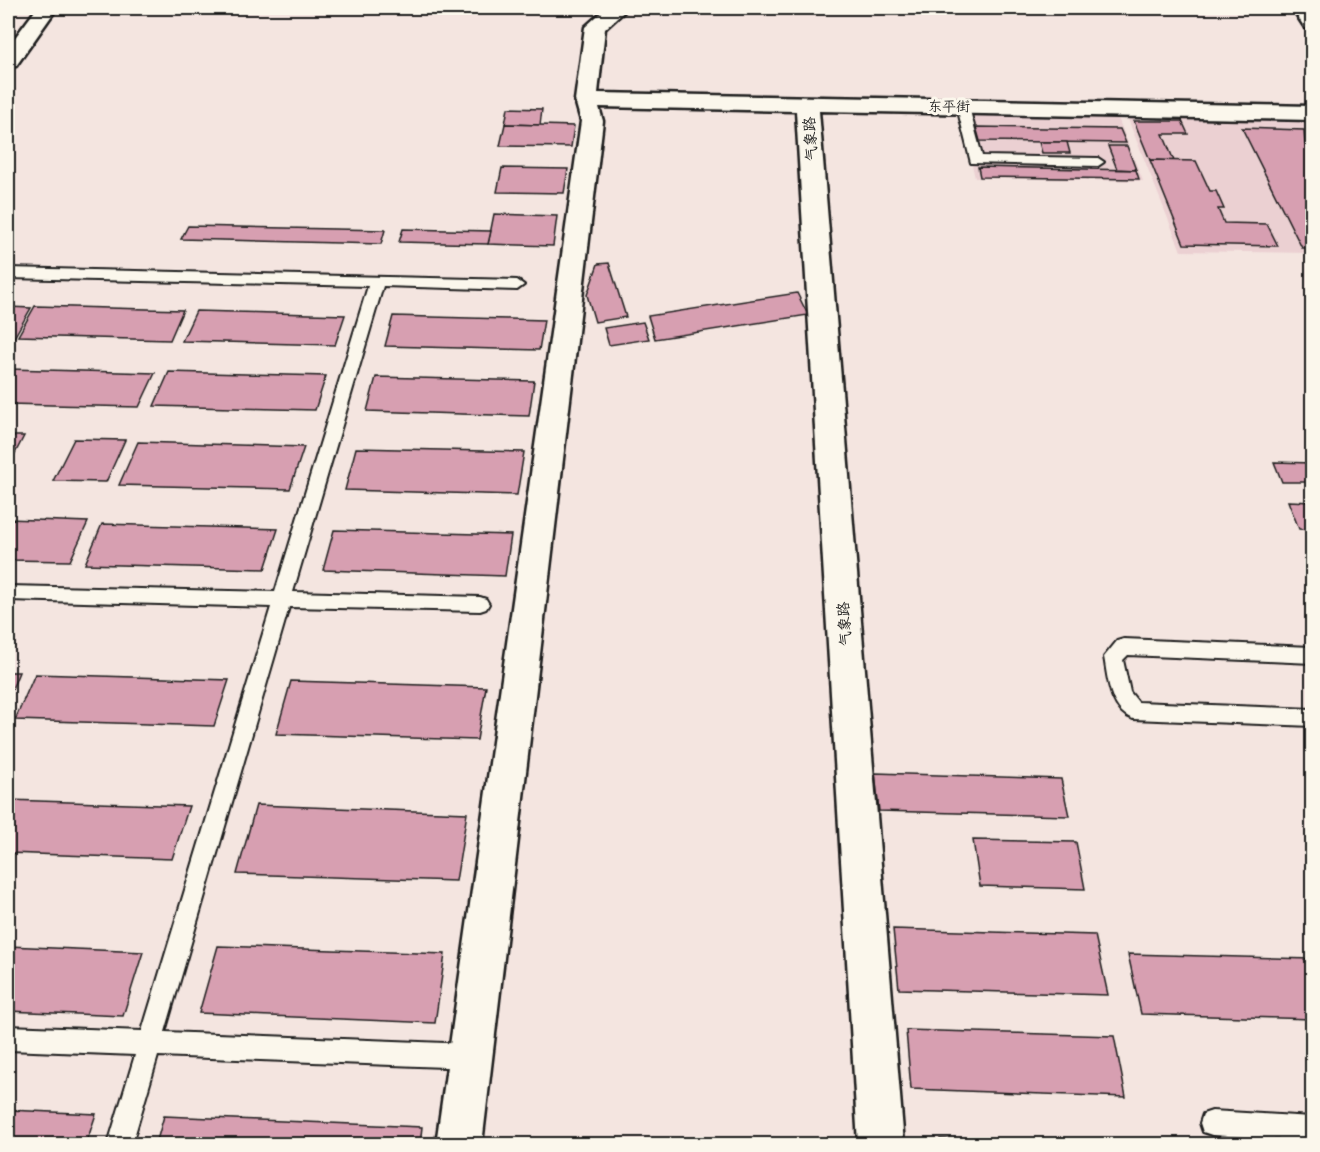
<svg xmlns="http://www.w3.org/2000/svg" width="1320" height="1152" viewBox="0 0 1320 1152" font-family="Delius,'LXGW WenKai TC',sans-serif">
<style>
.built{fill:#ebd0d2}
.building{fill:#d79fb1;stroke:#1c1c1c;stroke-width:1.5}
.lines{fill:none;stroke-linecap:round;stroke-linejoin:round}
.lane-casing{stroke:#1c1c1c;stroke-width:4}
.street-casing{stroke:#1c1c1c;stroke-width:5}
.secondary-casing{stroke:#1c1c1c;stroke-width:5}
.lane{fill:#fbf7ec;fill-rule:evenodd}
.street{fill:#fbf7ec;fill-rule:evenodd}
.secondary{fill:#fbf7ec;fill-rule:evenodd}
.labels{text-anchor:middle;dominant-baseline:central;stroke-width:6;stroke-linejoin:round;paint-order:stroke}
.far-street-label{font-size:14px;fill:#1c1c1c;stroke:#fbf7ec}
.street-label{font-size:15px;fill:#1c1c1c;stroke:#fbf7ec}
</style>
<rect width="100%" height="100%" fill="#f4e5e0"/>
<filter id="ink" filterUnits="userSpaceOnUse"><feTurbulence type="fractalNoise" baseFrequency=".0167" numOctaves="2"/><feDisplacementMap in="SourceGraphic" scale="12" xChannelSelector="R" yChannelSelector="G"/><feConvolveMatrix kernelMatrix="1 2 1 2 8 2 1 2 1" color-interpolation-filters="sRGB"/></filter>
<g filter="url(#ink)">
<g class="built">
<polygon points="961,115 1118,118 1143,181 975,178"/>
<polygon points="1128,119 1312,122 1312,253 1181,251"/>
</g>
<g class="building">
<polygon points="508,108 542,109 540,125 505,124"/>
<polygon points="1134,121 1182,121 1188,134 1163,134 1174,161 1150,160"/>
<polygon points="505,124 574,126 571,147 500,146"/>
<polygon points="976,127 1120,129 1126,143 980,141"/>
<polygon points="1242,128 1304,130 1305,144 1312,158 1312,248 1302,248"/>
<polygon points="1039,142 1067,142 1070,153 1042,153"/>
<polygon points="1108,146 1127,146 1136,170 1117,169"/>
<polygon points="1150,160 1196,161 1210,191 1216,191 1224,209 1218,209 1224,223 1267,224 1278,246 1184,244"/>
<polygon points="978,167 1136,170 1139,179 980,177"/>
<polygon points="502,168 568,169 564,193 497,192"/>
<polygon points="494,214 557,216 553,246 488,244"/>
<polygon points="188,226 385,230 381,244 181,239"/>
<polygon points="403,229 491,231 488,244 399,242"/>
<polygon points="609,263 626,317 595,322 587,295 598,264"/>
<polygon points="797,293 808,315 655,339 648,316"/>
<polygon points="35,306 183,310 170,340 18,336"/>
<polygon points="8,307 31,308 12,341 8,340"/>
<polygon points="196,311 345,315 335,345 182,341"/>
<polygon points="393,316 544,320 539,350 385,346"/>
<polygon points="643,322 649,339 609,345 604,328"/>
<polygon points="8,369 155,373 139,407 8,404"/>
<polygon points="169,372 326,376 315,410 154,406"/>
<polygon points="376,377 534,381 529,416 367,411"/>
<polygon points="8,436 24,436 8,467"/>
<polygon points="74,439 125,440 106,482 53,481"/>
<polygon points="138,442 304,447 290,489 119,485"/>
<polygon points="356,448 524,452 517,495 345,490"/>
<polygon points="1274,462 1312,463 1312,482 1282,482"/>
<polygon points="1288,501 1312,502 1312,530 1299,529"/>
<polygon points="8,519 88,522 70,561 8,560"/>
<polygon points="102,524 278,529 265,569 85,564"/>
<polygon points="334,530 511,535 505,576 323,570"/>
<polygon points="8,672 19,672 8,699"/>
<polygon points="35,674 229,680 214,726 15,720"/>
<polygon points="291,681 486,687 477,740 276,734"/>
<polygon points="875,773 1061,779 1069,816 879,811"/>
<polygon points="8,800 189,806 172,859 8,853"/>
<polygon points="256,805 467,813 456,881 237,874"/>
<polygon points="973,840 1076,842 1085,889 980,886"/>
<polygon points="893,929 1095,935 1108,995 899,989"/>
<polygon points="8,946 143,952 123,1016 8,1011"/>
<polygon points="218,946 445,954 435,1023 199,1013"/>
<polygon points="1128,954 1312,959 1312,1019 1141,1014"/>
<polygon points="906,1030 1114,1036 1126,1097 911,1089"/>
<polygon points="8,1110 96,1114 86,1144 8,1144"/>
<polygon points="164,1116 422,1127 420,1144 156,1144"/>
<polygon points="940,1139 978,1140 979,1144 941,1144"/>
<polygon points="1002,1140 1035,1141 1035,1144 1002,1144"/>
</g>
<g class="lines">
<defs>
<g id="lane">
<polygon points="963,103 969,107 982,156 1098,158 1104,162 1098,166 971,163 957,107"/>
<polygon points="8,268 517,280 524,285 517,290 383,286 293,592 480,597 486,599 489,604 486,609 480,611 289,607 165,1032 471,1044 479,1048 483,1056 479,1064 471,1068 158,1056 132,1144 108,1144 135,1055 8,1050 8,1026 142,1031 271,607 8,600 8,586 275,592 368,286 8,278"/>
<path d="M 1124,639 L 1312,647 L 1312,663 L 1128,655 L 1123,660 L 1130,692 L 1138,702 L 1312,709 L 1312,726 L 1133,719 C 1109,710 1108,678 1104,657 L 1117,641 Z"/>
<polygon points="1212,1111 1312,1117 1312,1141 1212,1135 1203,1132 1200,1123 1203,1114"/>
</g>
<polygon id="street" points="606,8 628,8 605,29 598,93 1312,106 1312,120 819,111 904,1144 858,1144 796,111 599,107 603,121 482,1144 436,1144 581,121 575,100 585,27"/>
<g id="secondary">
<polygon points="37,8 57,8 16,66 8,67 8,47"/>
<polygon points="1292,8 1312,8 1312,30 1305,28"/>
</g>
</defs>
<use href="#lane" class="lane-casing"/>
<use href="#street" class="street-casing"/>
<use href="#secondary" class="secondary-casing"/>
<use href="#lane" class="lane"/>
<use href="#street" class="street"/>
<use href="#secondary" class="secondary"/>
</g>
</g>
<g class="labels">
<g class="far-street-label">
<text transform="translate(949 106) rotate(1)">东平街</text>
</g>
<g class="street-label">
<text transform="translate(810 139) rotate(-94)">气象路</text>
<text transform="translate(844 624) rotate(-94)">气象路</text>
</g>
</g>
<rect width="1320" height="1152" fill="none" stroke="#fbf7ec" stroke-width="30"/>
<rect x="15" y="15" width="1290" height="1122" fill="none" stroke="#1c1c1c" stroke-width="2" filter="url(#ink)"/>
</svg>
